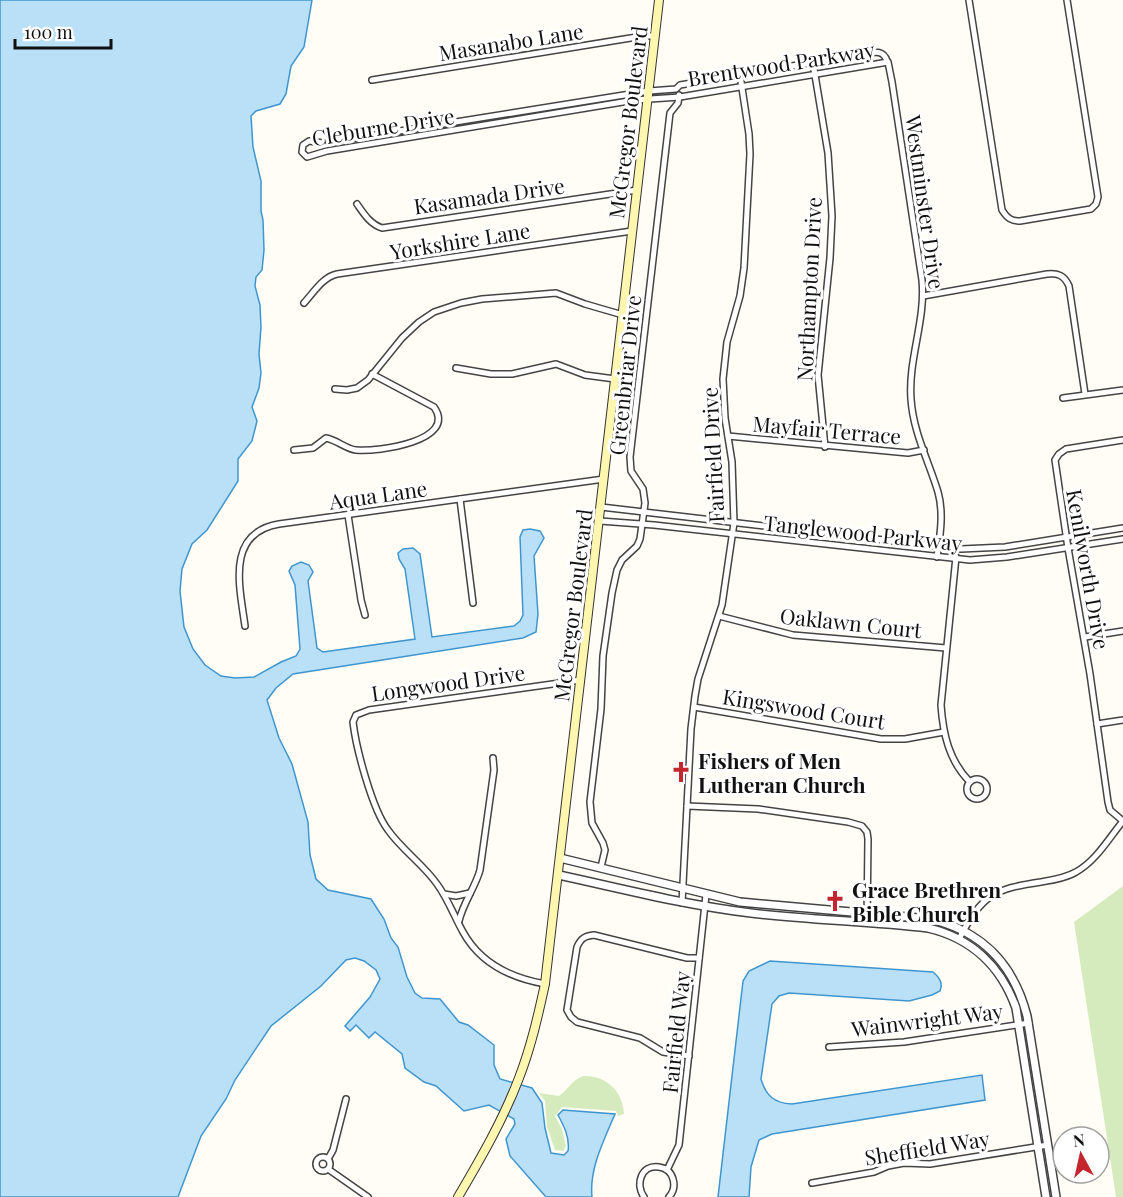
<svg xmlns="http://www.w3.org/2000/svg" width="1123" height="1197" viewBox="0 0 1123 1197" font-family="'Playfair Display',serif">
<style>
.green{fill:#d5ebbd}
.water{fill:#b9e0f7;stroke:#3f96cf;stroke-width:1.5}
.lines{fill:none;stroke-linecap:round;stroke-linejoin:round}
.minor-casing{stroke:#444;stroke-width:8}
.tertiary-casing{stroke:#444;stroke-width:10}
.secondary-casing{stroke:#333;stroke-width:10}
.minor{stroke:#fff;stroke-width:5}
.tertiary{stroke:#fff;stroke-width:7}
.secondary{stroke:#fff6b0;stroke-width:8}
.labels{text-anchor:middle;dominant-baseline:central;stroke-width:6;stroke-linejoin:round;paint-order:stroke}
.street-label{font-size:21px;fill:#111;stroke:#fff}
.poi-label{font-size:21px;font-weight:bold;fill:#111;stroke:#fff;text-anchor:start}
</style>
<rect width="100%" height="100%" fill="#fffdf5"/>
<g class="green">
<polygon points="1123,886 1123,1197 1116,1197 1074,922"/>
<path d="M 583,1076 C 606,1075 623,1091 624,1114 L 618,1116 L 616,1111 L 562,1107 L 555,1116 L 562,1129 L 566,1146 L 563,1151 L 555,1150 L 547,1127 L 545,1101 L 539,1093 L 559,1096 C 568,1090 572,1080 583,1076 Z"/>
</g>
<g class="water">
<path d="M 0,0 L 312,0 L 304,47 L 291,66 L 286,94 L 280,104 L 256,111 L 251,116 L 253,147 L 261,181 L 261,211 L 263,220 L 264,250 L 262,270 L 256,277 L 255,286 L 260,305 L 261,327 L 259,354 L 261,373 L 259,388 L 252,407 L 257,421 L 252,441 L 238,459 L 238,481 L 207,530 L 192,544 L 182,569 L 180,591 L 184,627 L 193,649 L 205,665 L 221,676 L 235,678 L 254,677 L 281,662 L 296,656 L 300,649 L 295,585 L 289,571 L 292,566 L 301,562 L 309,565 L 313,572 L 308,581 L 317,648 L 323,652 L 415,639 L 405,569 L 399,559 L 398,553 L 403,549 L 413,548 L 420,554 L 432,637 L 514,626 L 520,621 L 523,615 L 520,537 L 523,530 L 530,529 L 540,531 L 544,538 L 534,556 L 538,614 L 536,632 L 523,638 L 293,674 L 276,688 L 267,700 L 279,738 L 292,764 L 308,822 L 310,855 L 316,879 L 328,890 L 371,899 L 384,919 L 391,938 L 398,947 L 407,977 L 415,993 L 422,998 L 440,999 L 459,1022 L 468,1025 L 494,1045 L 494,1065 L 500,1079 L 532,1088 L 542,1103 L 545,1128 L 551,1153 L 564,1155 L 568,1151 C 570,1138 564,1126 558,1115 L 563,1110 L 615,1114 C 604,1140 589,1169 592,1197 L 546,1197 L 510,1156 L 506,1139 L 515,1124 L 514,1119 L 489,1105 L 464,1111 L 436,1086 L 424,1082 L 405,1068 L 402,1054 L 375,1032 L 369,1038 L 356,1025 L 350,1031 L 345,1026 L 370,997 L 380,979 L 376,970 L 364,961 L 355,958 L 346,960 L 321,986 L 271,1026 L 235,1080 L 226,1099 L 201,1136 L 178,1197 L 0,1197 Z"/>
<path d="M 770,961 L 933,972 C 940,978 943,983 940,991 L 932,995 L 909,1001 L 789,993 L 779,996 L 772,1004 L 761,1079 C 766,1096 774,1103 792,1104 L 982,1075 L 985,1100 L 772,1134 L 759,1140 L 751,1167 L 749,1197 L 718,1197 L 743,981 L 749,971 Z"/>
</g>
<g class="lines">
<defs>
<g id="minor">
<path d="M 969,0 L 1002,210 C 1007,218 1011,221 1020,221 L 1091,209 L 1096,204 L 1098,197 L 1067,0"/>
<path d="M 888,62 L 680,97 L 635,100 L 327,151 L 307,157 L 302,152 L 303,145 L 309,141 L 323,143 L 362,137 L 649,91 L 676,89 L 680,85 L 862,54 C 872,53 883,48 887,61 L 888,62 L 892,82 L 922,280 C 926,320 908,359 911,399 C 913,432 929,462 938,492 C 944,513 940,536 937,557"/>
<polyline points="813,63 828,153 832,216 830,258 818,375 825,447"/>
<polyline points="372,80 643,36 655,36"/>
<path d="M 357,204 C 364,214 370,224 382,228 L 637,190"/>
<path d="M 923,296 L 1047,274 C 1058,273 1064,275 1069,286 L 1085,394"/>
<path d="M 304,303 C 314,292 323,277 337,274 L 632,231"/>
<polyline points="456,368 491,374 512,374 556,364 585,375 615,379"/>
<polyline points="335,389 347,390 357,388 368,380 402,338 419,322 434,312 461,303 482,299 556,293 585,304 623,315"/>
<polyline points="1063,398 1123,390"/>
<polyline points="728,436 908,453 924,450"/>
<path d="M 294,450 L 313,448 L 326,438 C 337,440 346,449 356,450 C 378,452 458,441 434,407 L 372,374"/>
<polyline points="460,499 473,603"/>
<polyline points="601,507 961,549 1005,547 1123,528"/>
<polyline points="348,515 361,600 365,615"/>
<polyline points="600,521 654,525 970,560 1007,557 1123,539"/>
<path d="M 956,557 L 941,705 C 943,734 949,761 970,782"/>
<polyline points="719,616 793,635 946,648"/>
<path d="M 245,626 C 240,588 225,533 279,524 L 604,479"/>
<polyline points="1085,637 1123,631"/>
<polyline points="694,707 881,739 905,739 944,732"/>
<polyline points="1097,724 1123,720"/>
<circle cx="977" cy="789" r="10"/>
<polyline points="687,806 758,809 848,822 862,826 867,832 868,839 867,922"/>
<polyline points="1123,821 1110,810 1108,802 1090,674 1068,548 1055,460 1059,454 1066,449 1123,440"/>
<polyline points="601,867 605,850 603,843 592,823 590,802 601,709 603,656 612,593 617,570 622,560 637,546 640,539 645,503 643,489 631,471 630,457 670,113 678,103 679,95"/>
<polyline points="444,894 456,896 470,893"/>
<polyline points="682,903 691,729 695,696 698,679 722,605 734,523 732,462 725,418 723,379 727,342 740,296 744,268 750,154 749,134 740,75"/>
<path d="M 459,921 C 463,903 475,888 480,870 L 494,770 L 493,758"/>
<path d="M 959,939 C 982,895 993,889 1041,882 C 1053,880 1066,878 1076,872 C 1096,861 1109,838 1123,821"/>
<path d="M 545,984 C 511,978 480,963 463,932 C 454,916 448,899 437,884 C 423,864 402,850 388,830 C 372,809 356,748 353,722 L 356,715 L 369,710 L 581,680"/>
<polyline points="829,1047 904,1042 1029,1023"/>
<path d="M 689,1056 L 663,1052 L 640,1038 L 577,1022 L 571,1017 L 567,1010 L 577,947 C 581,938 585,936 594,935 L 687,958 L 699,958"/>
<circle cx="323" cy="1164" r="7"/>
<polyline points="328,1159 333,1150 346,1099"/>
<polyline points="328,1169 368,1197"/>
<polyline points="667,1170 679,1145 706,895"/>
<polyline points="812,1183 874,1172 888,1166 904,1163 930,1164 1048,1145"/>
<path d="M 644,1197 C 635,1185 641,1164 659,1167 C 674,1169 678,1187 669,1197"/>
</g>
<g id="tertiary">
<path d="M 560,858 L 740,902 L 930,919 C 982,931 1014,965 1027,1016 L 1056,1197"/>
<path d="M 559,875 C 623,889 685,905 751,913 C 809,920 869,921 928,928 C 971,938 1001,966 1016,1008 L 1046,1197"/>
</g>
<path id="secondary" d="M 458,1197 C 481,1158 503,1120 519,1078 C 531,1047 538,1016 545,984 L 659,0"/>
</defs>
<use href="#minor" class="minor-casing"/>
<use href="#tertiary" class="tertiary-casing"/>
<use href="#secondary" class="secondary-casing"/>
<use href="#minor" class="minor"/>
<use href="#tertiary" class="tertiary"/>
<use href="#secondary" class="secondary"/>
</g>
<defs>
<symbol id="church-bare" viewBox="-9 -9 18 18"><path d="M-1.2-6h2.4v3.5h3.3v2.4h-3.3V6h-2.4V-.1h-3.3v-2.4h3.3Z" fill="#c4262e" stroke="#fff" stroke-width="2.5" paint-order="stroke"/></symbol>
</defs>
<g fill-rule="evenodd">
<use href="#church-bare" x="666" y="757" width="30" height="30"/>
<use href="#church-bare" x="820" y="886" width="30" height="30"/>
</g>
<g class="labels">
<g class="street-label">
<text transform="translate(511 41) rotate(-9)">Masanabo Lane</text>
<text transform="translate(781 63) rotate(-9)">Brentwood Parkway</text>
<text transform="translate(627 122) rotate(-83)">McGregor Boulevard</text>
<text transform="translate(383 126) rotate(-9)">Cleburne Drive</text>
<text transform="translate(489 195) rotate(-8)">Kasamada Drive</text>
<text transform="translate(926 202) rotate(82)">Westminster Drive</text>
<text transform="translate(460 240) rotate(-9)">Yorkshire Lane</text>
<text transform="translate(808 289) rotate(-87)">Northampton Drive</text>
<text transform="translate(624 375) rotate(-84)">Greenbriar Drive</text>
<text transform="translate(827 429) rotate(5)">Mayfair Terrace</text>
<text transform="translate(712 455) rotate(-93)">Fairfield Drive</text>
<text transform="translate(378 494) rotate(-8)">Aqua Lane</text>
<text transform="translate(863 532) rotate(6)">Tanglewood Parkway</text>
<text transform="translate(1089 569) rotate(80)">Kenilworth Drive</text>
<text transform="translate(572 605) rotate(-83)">McGregor Boulevard</text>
<text transform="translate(851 622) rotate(6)">Oaklawn Court</text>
<text transform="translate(448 682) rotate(-8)">Longwood Drive</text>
<text transform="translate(804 708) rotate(9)">Kingswood Court</text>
<text transform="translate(927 1019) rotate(-7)">Wainwright Way</text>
<text transform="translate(675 1032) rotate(-84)">Fairfield Way</text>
<text transform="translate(927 1147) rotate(-9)">Sheffield Way</text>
</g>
<g class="poi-label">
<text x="698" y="760">Fishers of Men<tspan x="698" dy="24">Lutheran Church</tspan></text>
<text x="852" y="889">Grace Brethren<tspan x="852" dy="24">Bible Church</tspan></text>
</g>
</g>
<g transform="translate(1081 1155) rotate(352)"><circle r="28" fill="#ffffff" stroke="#a0a0a0" stroke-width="1.5"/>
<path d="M0-4.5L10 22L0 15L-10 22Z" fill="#c4262e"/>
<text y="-9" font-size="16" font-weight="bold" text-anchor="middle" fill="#111111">N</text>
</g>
<path d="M15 39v9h96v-9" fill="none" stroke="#111111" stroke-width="3"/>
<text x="24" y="39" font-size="18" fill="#111111" stroke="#ffffff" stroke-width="4.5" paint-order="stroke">100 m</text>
</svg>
